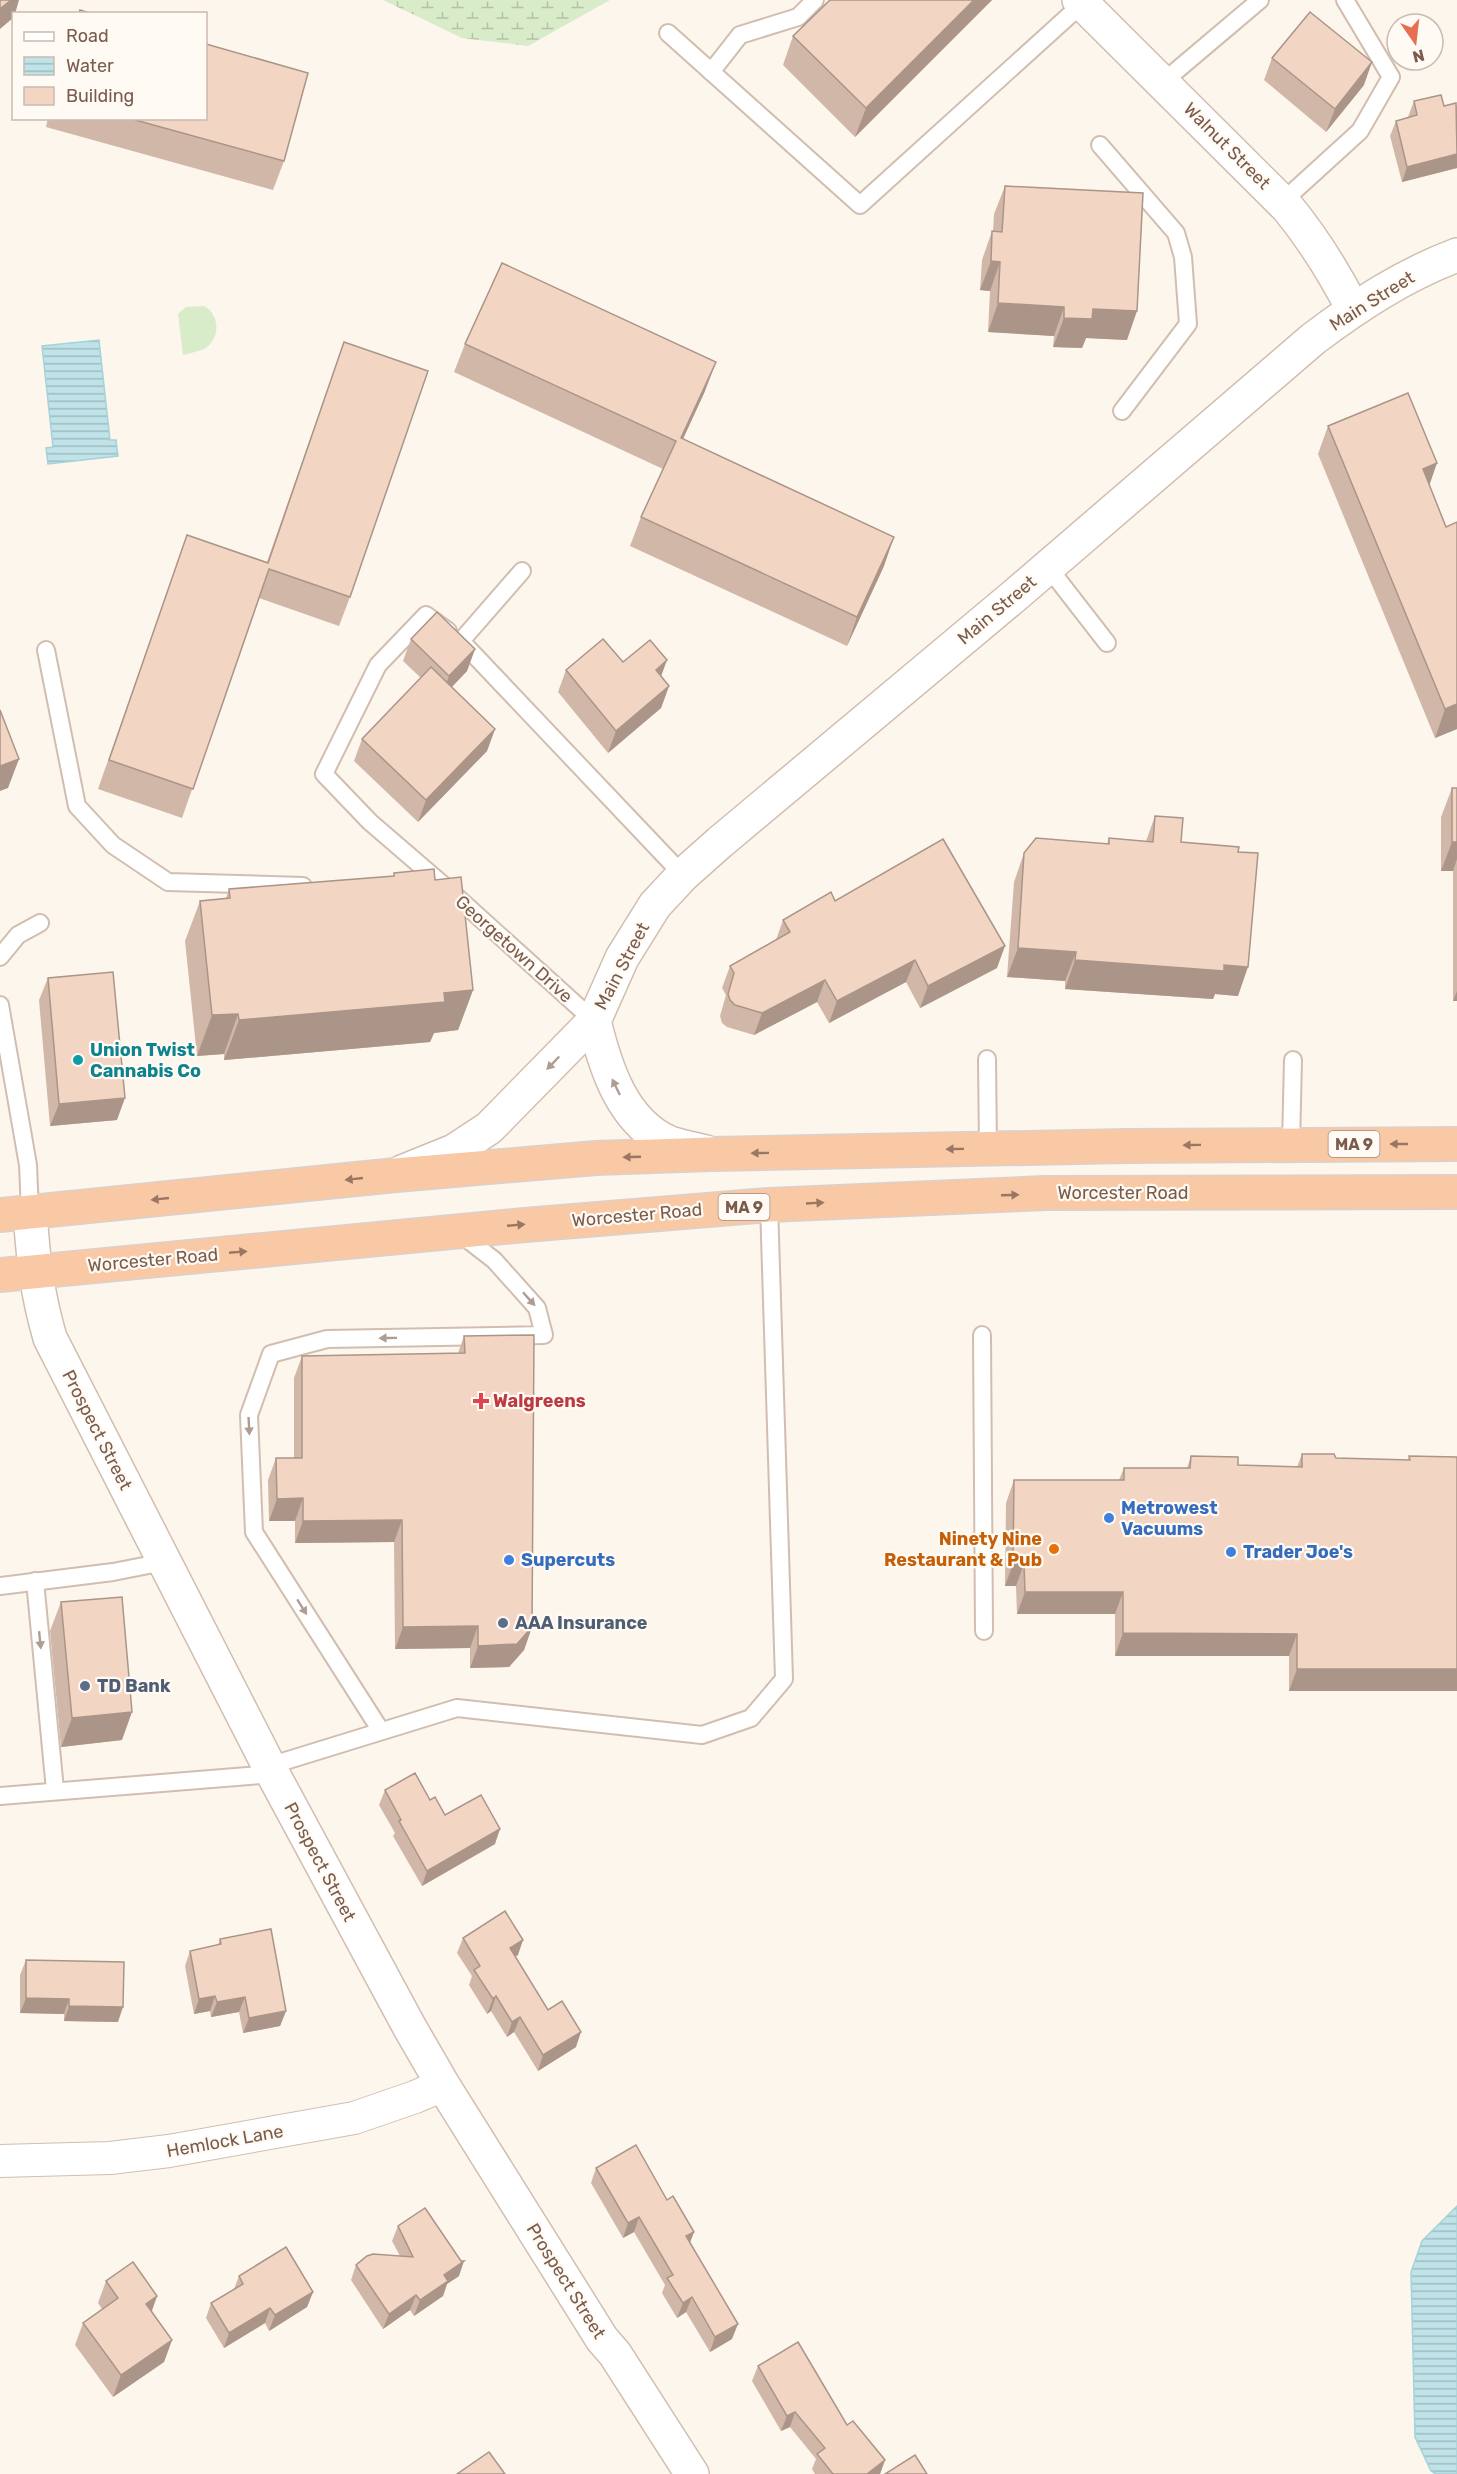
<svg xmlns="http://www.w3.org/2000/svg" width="1457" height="2474" viewBox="0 0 1457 2474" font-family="Rubik,sans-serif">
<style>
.wetland{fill:url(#wetland-marsh)}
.green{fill:#d8ecc9}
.water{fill:url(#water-rules);stroke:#a5d3da;stroke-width:1.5}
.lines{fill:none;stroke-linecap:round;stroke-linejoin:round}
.service-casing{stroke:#d1beb0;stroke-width:20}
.minor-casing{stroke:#d1beb0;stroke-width:34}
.tertiary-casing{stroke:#d1beb0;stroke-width:36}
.trunk-casing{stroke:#dad1cd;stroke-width:36}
.service{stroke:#fff;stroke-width:16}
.minor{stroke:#fff;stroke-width:32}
.tertiary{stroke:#fff;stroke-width:33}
.trunk{stroke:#f9c8a4;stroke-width:33}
.wall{fill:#d1b7a8}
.shaded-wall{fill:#aa9588}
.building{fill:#f3d5c3;stroke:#aa9588;stroke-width:1.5}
.oneway{fill:#af9d94}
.oneway2{fill:#9a7763}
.culture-dot{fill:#0f9aa8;stroke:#fffaf3;stroke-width:2}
.health-dot{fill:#e0444e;stroke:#fffaf3;stroke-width:2}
.shop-dot{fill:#3f7fe0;stroke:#fffaf3;stroke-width:2}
.food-dot{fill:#e8710a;stroke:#fffaf3;stroke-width:2}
.service-dot{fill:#5c6f8a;stroke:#fffaf3;stroke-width:2}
.labels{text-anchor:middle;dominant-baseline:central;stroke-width:4.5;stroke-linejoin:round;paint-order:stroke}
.shield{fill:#fffaf3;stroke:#a28b7f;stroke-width:1.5}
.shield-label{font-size:16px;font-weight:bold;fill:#7a5c4d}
.street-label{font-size:18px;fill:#7a5c4d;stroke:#fffaf3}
.culture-label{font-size:18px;font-weight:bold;fill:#0d838f;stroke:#fffaf3;text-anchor:start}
.health-label{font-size:18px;font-weight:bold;fill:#be3a42;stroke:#fffaf3;text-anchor:start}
.shop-label{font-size:18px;font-weight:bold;fill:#366cbe;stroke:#fffaf3;text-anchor:start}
.food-label{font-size:18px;font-weight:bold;fill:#c56008;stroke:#fffaf3;text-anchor:end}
.service-label{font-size:18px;font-weight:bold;fill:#4e5e75;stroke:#fffaf3;text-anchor:start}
</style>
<defs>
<pattern id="wetland-marsh" width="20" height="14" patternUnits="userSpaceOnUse" patternTransform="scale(1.5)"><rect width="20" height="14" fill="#d8ecc9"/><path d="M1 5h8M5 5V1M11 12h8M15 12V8" fill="none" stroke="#b4c2a5"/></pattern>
<pattern id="water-rules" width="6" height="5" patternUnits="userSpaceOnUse" patternTransform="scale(1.5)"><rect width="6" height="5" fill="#bfe3e8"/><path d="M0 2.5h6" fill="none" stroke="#a0bbbe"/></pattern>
</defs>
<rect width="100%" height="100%" fill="#fdf6ec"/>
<polygon class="wetland" points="383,0 610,0 528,46 462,38"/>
<path class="green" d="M 204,306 C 219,314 221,336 207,347 C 202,351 190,353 183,355 L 178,314 L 186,307 Z"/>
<g class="water">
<polygon points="99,340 110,440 116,440 118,456 48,464 46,448 53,447 42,346"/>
<polygon points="1457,2206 1457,2474 1436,2474 1431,2471 1415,2437 1411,2272 1422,2241"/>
</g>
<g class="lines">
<defs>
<g id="service">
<polyline points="668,33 860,205 1083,3"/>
<polyline points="711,72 740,35 798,17 815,0"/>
<polyline points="1163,82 1260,0"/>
<polyline points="1100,145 1176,233 1183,257 1188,324 1122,411"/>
<polyline points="1282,202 1360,131 1391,77 1345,0"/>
<polyline points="1048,567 1107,643"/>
<polyline points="522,571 461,641 683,875"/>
<polyline points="448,631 426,615 378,665 324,774 370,822 449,890"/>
<polyline points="46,650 77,806 113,845 168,882 303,886"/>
<polyline points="449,890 594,1021"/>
<polyline points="0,957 18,935 40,923"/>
<polyline points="0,1005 28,1165 30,1212"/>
<polyline points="987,1059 988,1148"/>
<polyline points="1291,1144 1293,1060"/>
<polyline points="982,1335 984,1631"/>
<polyline points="35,1581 55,1790"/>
<polyline points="0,1586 113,1572 164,1562"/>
<polyline points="381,1731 254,1532 249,1415 271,1354 327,1339 544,1335 537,1308 494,1260 459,1233"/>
<polyline points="269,1766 457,1708 702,1735 751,1718 784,1679 769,1205"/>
<polyline points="0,1796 273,1774"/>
</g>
<polyline id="minor" points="0,2161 110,2158 169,2151 354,2118 415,2097 443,2085"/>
<g id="tertiary">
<path d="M 1079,0 L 1288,208 C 1314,240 1334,272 1353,309"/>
<path d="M 594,1021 C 605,1066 622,1123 670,1143 C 681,1147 695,1149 706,1152"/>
<path d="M 402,1172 L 454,1151 L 489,1128 L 594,1021 L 622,958 L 655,905 L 683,875 L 719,843 L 1013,597 L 1313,339 C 1358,305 1404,275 1457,255"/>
<path d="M 30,1212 C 33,1258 37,1293 50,1338 L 273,1774 L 410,2028 L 443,2085 L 602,2339 L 615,2354 L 692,2474"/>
</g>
<g id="trunk">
<polyline points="0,1215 396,1175 596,1158 711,1154 1128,1146 1457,1144"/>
<polyline points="0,1275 525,1225 769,1205 1045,1193 1457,1192"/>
</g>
</defs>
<use href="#service" class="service-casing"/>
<use href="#minor" class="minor-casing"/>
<use href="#tertiary" class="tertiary-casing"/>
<use href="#trunk" class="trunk-casing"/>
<use href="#service" class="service"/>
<use href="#minor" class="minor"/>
<use href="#tertiary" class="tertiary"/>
<use href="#trunk" class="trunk"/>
</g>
<g class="wall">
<polygon points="992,0 855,137 783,65 793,36"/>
<polygon points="1272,58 1364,85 1326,132 1264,80"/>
<polygon points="1414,101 1444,106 1457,106 1457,168 1402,182 1390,136 1396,121 1408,117"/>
<polygon points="48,118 206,118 284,161 273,190 46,127"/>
<polygon points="1005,186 1127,340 1086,338 1082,348 1053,347 1054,336 988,332 990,291 980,290 982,260 992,231 993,232 994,214"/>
<polygon points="344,342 350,597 339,626 259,598 182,818 98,789 187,535 267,562"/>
<polygon points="465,344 705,391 683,439 884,566 847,646 630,546 641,517 663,469 454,372"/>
<polygon points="1328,426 1429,485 1446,527 1457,522 1457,729 1435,738 1318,454"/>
<polygon points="411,639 475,649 467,671 452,687 495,729 487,751 418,822 354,761 362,739 421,678 403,661"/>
<polygon points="623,662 661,677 669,686 661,708 608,753 558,692 566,670"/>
<polygon points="1452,788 1457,788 1457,1001 1453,1001 1453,871 1441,871 1441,817"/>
<polygon points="1155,816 1181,842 1238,996 1215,994 1213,999 1065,989 1065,981 1007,977 1014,882 1024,853 1107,844 1109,838 1146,841"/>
<polygon points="394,873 435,880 473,990 458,1030 434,1033 430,1042 224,1060 224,1054 197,1056 185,941 200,901 226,898 229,889 393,876"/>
<polygon points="835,901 997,968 920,1008 906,982 829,1023 817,1002 754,1035 727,1027 722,1023 720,1016 726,995 722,988 730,966 776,940 783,920"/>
<polygon points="48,978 117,1120 50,1126 39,1000"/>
<polygon points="464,1336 532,1627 524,1650 509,1667 470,1668 470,1648 395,1649 394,1542 295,1543 295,1521 269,1521 268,1480 276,1458 294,1458 294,1378 302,1356 458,1353"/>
<polygon points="1302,1454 1336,1458 1408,1460 1409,1456 1457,1457 1457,1691 1289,1691 1289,1656 1115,1656 1115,1614 1017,1614 1016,1586 1005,1586 1006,1503 1014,1480 1119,1480 1124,1468 1187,1468 1191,1456 1238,1465 1297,1467"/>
<polygon points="61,1602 122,1740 61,1747 50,1631"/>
<polygon points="385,1790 430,1800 445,1815 495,1844 422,1886 393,1836 395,1833 379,1805"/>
<polygon points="463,1938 518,1955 515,1957 548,2010 576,2047 538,2071 514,2032 507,2037 491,2011 487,2014 469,1985 472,1976 457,1953"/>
<polygon points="220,1939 286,2011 280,2026 243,2033 239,2012 211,2017 210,2011 194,2014 185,1966 190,1951 218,1945"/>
<polygon points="26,1960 118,2022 64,2021 64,2014 20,2013 20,1975"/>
<polygon points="596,2168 667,2200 694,2232 690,2243 732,2339 710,2352 686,2312 677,2318 662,2293 665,2285 634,2232 623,2238 591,2183"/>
<polygon points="398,2226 459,2276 447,2284 443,2296 414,2316 410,2310 383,2329 351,2280 356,2265 400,2256 392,2241"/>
<polygon points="239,2276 313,2292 307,2307 269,2331 265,2323 224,2348 206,2318 211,2303 234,2289"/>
<polygon points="106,2281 157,2296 152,2311 172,2340 164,2362 113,2397 75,2345 83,2323 102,2309 98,2303"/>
<polygon points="758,2366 847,2425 885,2460 880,2474 815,2474 812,2469 816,2459 790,2427 781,2431 752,2381"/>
</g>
<g class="shaded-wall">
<polygon points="11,0 19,0 15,14 14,14 13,18 0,29 0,9"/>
<polygon points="974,0 992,0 855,137 866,108"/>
<polygon points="1372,62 1364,85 1326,132 1335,109"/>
<polygon points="1457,154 1457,168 1402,182 1407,167"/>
<polygon points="991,261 1000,262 990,291 980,290"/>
<polygon points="998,303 1064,307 1054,336 988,332"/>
<polygon points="1093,309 1137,311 1127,340 1086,338 1082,348 1053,347 1064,318"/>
<polygon points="716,362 705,391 670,467 681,438"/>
<polygon points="1437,463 1427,492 1423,469"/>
<polygon points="894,537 884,566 847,646 857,617"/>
<polygon points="475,649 467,671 441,698 449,676"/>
<polygon points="667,660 659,682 656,670"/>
<polygon points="669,686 661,708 608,753 616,731"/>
<polygon points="1457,704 1457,729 1435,738 1445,709"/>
<polygon points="495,729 487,751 418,822 426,800"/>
<polygon points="19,759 8,788 0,791 0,766"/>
<polygon points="1452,842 1457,842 1457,859 1453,871 1441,871"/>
<polygon points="1005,946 997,968 920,1008 928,986"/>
<polygon points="1018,948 1076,952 1065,981 1007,977"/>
<polygon points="915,960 906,982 829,1023 837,1001"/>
<polygon points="1075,960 1224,965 1248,967 1238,996 1215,994 1213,999 1065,989"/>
<polygon points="825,980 817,1002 754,1035 762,1013"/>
<polygon points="473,990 458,1030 434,1033 430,1042 224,1060 239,1020 444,993"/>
<polygon points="1457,991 1457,1001 1453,1001"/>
<polygon points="238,1014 224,1054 197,1056 212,1015"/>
<polygon points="125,1098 117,1120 50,1126 59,1104"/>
<polygon points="303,1498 295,1521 269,1521 277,1499"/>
<polygon points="402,1520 394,1542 295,1543 303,1521"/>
<polygon points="1013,1564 1024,1564 1016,1586 1005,1586"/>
<polygon points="1025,1592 1123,1592 1115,1614 1017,1614"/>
<polygon points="478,1626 470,1648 395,1649 403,1627"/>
<polygon points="532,1627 524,1650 509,1667 470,1668 478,1646"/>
<polygon points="1123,1633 1297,1634 1289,1656 1115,1656"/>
<polygon points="1297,1669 1457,1669 1457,1691 1289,1691"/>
<polygon points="132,1712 122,1740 61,1747 72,1718"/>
<polygon points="500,1829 495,1844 422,1886 427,1871"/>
<polygon points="523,1940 518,1955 504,1963 510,1948"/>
<polygon points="215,1996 210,2011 194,2014 199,1999"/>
<polygon points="496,1996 491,2011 487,2014 493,1999"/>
<polygon points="245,1997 239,2012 211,2017 217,2002"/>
<polygon points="26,1998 69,1999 64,2014 20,2013"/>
<polygon points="69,2006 123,2007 118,2022 64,2021"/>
<polygon points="286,2011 280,2026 243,2033 249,2018"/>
<polygon points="520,2017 514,2032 507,2037 512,2022"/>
<polygon points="581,2032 576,2047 538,2071 543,2055"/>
<polygon points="639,2217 634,2232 623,2238 628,2223"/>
<polygon points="694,2232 688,2247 686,2236"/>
<polygon points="464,2261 459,2276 447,2284 443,2296 414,2316 420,2300 444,2275"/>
<polygon points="313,2292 307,2307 269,2331 275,2315"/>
<polygon points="416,2295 410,2310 383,2329 389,2314"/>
<polygon points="157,2296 149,2318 146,2304"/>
<polygon points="692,2297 686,2312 677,2318 683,2303"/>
<polygon points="270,2308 265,2323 224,2348 229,2333"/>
<polygon points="738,2324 732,2339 710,2352 715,2337"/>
<polygon points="172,2340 164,2362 113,2397 121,2375"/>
<polygon points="795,2412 790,2427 781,2431 787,2416"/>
<polygon points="885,2460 880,2474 867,2474"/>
</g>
<g class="building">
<polygon points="0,0 11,0 0,9"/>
<polygon points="830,0 974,0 866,108 793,36"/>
<polygon points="80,10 93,14 79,14"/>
<polygon points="1310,12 1372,62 1335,109 1272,58"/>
<polygon points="206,44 308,73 284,161 128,118 206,118"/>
<polygon points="1441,95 1444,106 1456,103 1457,154 1407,167 1396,121 1417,115 1414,101"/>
<polygon points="1005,186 1143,193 1137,311 1093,309 1092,319 1064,318 1064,307 998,303 1000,262 991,261 992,231 1002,232"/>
<polygon points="502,263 716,362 681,438 894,537 857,617 641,517 676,441 465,344"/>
<polygon points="344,342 428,371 350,597 269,569 193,789 109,760 187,535 268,563"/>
<polygon points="1408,393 1437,463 1423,469 1446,527 1457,522 1457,704 1445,709 1328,426"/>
<polygon points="437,612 475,649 449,676 411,639"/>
<polygon points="603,639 623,662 650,640 667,660 656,670 669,686 616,731 566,670"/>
<polygon points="431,667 495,729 426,800 362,739"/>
<polygon points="0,710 19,759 0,766"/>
<rect x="1452" y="788" width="5" height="54"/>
<polygon points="1155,816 1183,818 1181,842 1239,847 1238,852 1258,853 1248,967 1224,965 1224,971 1075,960 1076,952 1018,948 1024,853 1036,838 1109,844 1109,838 1153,842"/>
<polygon points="943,839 1005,946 928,986 915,960 837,1001 825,980 762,1013 735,1005 730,1000 728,994 734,973 730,966 790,932 783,920 831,892 835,901"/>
<polygon points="434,869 435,880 461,877 473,990 444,993 445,1002 239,1020 238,1014 212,1015 200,901 230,898 229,889 394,876 394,873"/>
<polygon points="113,972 125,1098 59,1104 48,978"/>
<polygon points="534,1335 532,1627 517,1644 478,1646 478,1626 403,1627 402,1520 303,1521 303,1498 277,1499 276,1458 302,1458 302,1356 465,1353 464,1336"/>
<polygon points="1302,1454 1334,1454 1336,1458 1410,1460 1409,1456 1457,1457 1457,1669 1297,1669 1297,1634 1123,1633 1123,1592 1025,1592 1024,1564 1013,1564 1014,1480 1124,1480 1124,1468 1190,1468 1191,1456 1238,1457 1238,1465 1302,1467"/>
<polygon points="122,1597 132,1712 72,1718 61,1602"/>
<polygon points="415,1773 430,1800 435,1797 445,1815 481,1795 500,1829 427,1871 399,1821 401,1820 385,1790"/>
<polygon points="505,1911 523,1940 510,1948 548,2010 562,2001 581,2032 543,2055 520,2017 512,2022 496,1996 493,1999 474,1970 480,1966 463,1938"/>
<polygon points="271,1929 286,2011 249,2018 245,1997 217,2002 215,1996 199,1999 190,1951 221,1944 220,1939"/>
<polygon points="26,1960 124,1962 123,2007 69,2006 69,1999 26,1998"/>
<polygon points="636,2145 667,2200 673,2196 694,2232 686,2236 738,2324 715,2337 692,2297 683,2303 667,2278 673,2275 639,2217 628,2223 596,2168"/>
<polygon points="425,2208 461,2261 464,2261 444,2275 448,2281 420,2300 416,2295 389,2314 356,2265 367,2256 373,2254 413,2257 398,2226"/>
<polygon points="286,2247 313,2292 275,2315 270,2308 229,2333 211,2303 243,2284 239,2276"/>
<polygon points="133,2262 157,2296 146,2304 172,2340 121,2375 83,2323 118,2298 106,2281"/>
<polygon points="798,2342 847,2425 853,2421 885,2460 867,2474 833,2474 817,2454 825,2448 795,2412 787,2416 758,2366"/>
<polygon points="489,2452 505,2474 457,2474"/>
<polygon points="915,2455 927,2474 885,2474"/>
</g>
<defs><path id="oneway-solid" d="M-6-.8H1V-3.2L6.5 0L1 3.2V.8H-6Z" transform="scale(1.5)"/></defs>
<g class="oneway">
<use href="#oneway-solid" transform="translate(553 1063) rotate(134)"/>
<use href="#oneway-solid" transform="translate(616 1087) rotate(-116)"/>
<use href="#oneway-solid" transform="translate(529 1299) rotate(48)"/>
<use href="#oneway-solid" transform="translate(388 1338) rotate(179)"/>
<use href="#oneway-solid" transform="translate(249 1426) rotate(87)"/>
<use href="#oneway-solid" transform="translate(302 1607) rotate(58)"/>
<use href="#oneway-solid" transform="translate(40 1640) rotate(84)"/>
</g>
<g class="oneway2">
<use href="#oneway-solid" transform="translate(1399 1144) rotate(180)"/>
<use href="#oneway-solid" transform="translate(1192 1145) rotate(179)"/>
<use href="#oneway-solid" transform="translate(955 1149) rotate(179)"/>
<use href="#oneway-solid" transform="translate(760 1153) rotate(179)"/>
<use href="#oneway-solid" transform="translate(632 1157) rotate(178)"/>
<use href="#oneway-solid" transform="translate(354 1179) rotate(174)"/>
<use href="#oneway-solid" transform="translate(1010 1195) rotate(-2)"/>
<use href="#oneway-solid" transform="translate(160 1199) rotate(174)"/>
<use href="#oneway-solid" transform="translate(815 1203) rotate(-3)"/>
<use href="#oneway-solid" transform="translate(516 1225) rotate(-5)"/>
<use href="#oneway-solid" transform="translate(238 1252) rotate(-5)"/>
</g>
<circle class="culture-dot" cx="78" cy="1060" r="6"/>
<path class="health-dot" d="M478 1392h6v6h6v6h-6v6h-6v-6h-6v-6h6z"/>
<g class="shop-dot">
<circle cx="1109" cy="1518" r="6"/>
<circle cx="1231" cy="1552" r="6"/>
<circle cx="509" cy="1560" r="6"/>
</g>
<circle class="food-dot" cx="1054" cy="1549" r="6"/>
<g class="service-dot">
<circle cx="503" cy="1623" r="6"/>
<circle cx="85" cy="1686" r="6"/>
</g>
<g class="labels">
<g class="shield">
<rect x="1328.5" y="1131" width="51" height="26" rx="4.5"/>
<rect x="718.5" y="1194" width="51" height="26" rx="4.5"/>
</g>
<g class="shield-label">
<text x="1354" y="1144">MA 9</text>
<text x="744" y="1207">MA 9</text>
</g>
<g class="street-label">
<text transform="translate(1227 146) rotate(45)">Walnut Street</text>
<text transform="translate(1372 301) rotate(-32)">Main Street</text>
<text transform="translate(997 610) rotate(-40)">Main Street</text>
<text transform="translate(514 949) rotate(42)">Georgetown Drive</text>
<text transform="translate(622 966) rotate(-62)">Main Street</text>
<text x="1123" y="1193">Worcester Road</text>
<text transform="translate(637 1215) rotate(-5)">Worcester Road</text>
<text transform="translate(153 1260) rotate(-5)">Worcester Road</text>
<text transform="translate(97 1430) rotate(63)">Prospect Street</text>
<text transform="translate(320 1862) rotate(62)">Prospect Street</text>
<text transform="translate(225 2141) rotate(-10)">Hemlock Lane</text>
<text transform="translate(566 2281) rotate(58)">Prospect Street</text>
</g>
<g class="culture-label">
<text x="90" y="1050">Union Twist<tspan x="90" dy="21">Cannabis Co</tspan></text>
</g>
<g class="health-label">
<text x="493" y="1401">Walgreens</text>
</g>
<g class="shop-label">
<text x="1121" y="1508">Metrowest<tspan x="1121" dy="21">Vacuums</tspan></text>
<text x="1243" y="1552">Trader Joe's</text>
<text x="521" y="1560">Supercuts</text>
</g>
<g class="food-label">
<text x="1042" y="1539">Ninety Nine<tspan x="1042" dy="21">Restaurant &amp; Pub</tspan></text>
</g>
<g class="service-label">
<text x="515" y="1623">AAA Insurance</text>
<text x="97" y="1686">TD Bank</text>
</g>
</g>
<rect x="12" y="12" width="195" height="108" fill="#fffaf3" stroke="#cabbb1" stroke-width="1.5"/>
<rect x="24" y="32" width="30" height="9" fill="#ffffff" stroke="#cabbb1" stroke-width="1.5"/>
<text x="66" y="42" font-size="18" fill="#7a5c4d">Road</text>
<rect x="24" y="57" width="30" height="18" fill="url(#water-rules)" stroke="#cabbb1" stroke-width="1.5"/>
<text x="66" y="72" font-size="18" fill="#7a5c4d">Water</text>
<rect x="24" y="87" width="30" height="18" fill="#f3d5c3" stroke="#cabbb1" stroke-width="1.5"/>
<text x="66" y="102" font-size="18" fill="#7a5c4d">Building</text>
<g transform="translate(1415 42) rotate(166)"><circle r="28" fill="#fffaf3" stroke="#cabbb1" stroke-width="1.5"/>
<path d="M0-4.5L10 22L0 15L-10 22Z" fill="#e76f51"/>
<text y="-9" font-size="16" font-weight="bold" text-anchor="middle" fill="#7a5c4d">N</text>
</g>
</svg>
